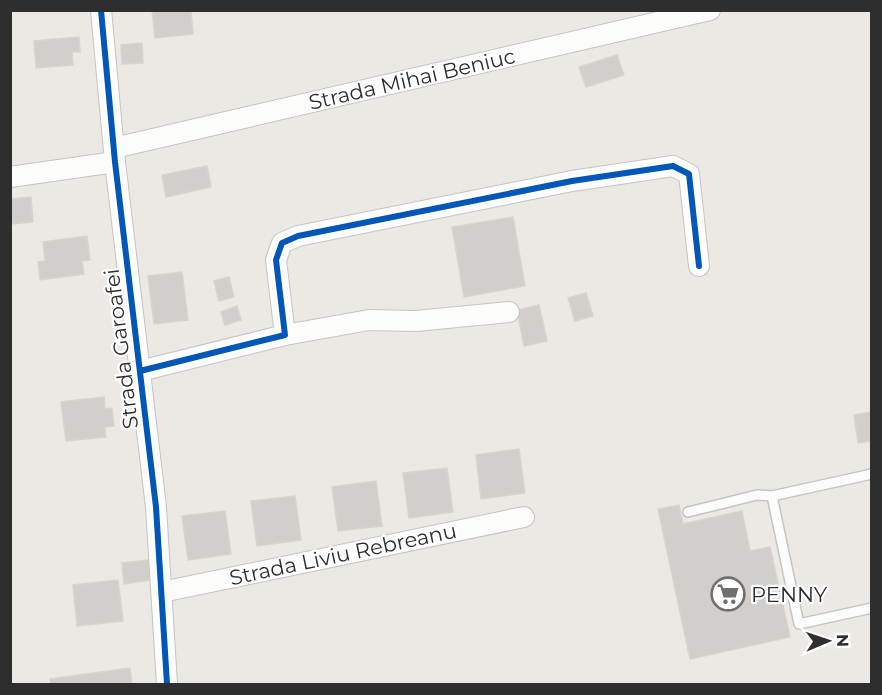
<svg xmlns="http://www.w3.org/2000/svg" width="882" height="695" viewBox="0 0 882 695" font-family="Montserrat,sans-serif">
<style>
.building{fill:#d1cecb;stroke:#d7d4d0;stroke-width:1.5}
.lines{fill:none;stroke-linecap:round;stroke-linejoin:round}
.service-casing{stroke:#c5c4c5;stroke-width:12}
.minor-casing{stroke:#c5c4c5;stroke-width:22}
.service{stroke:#fcfcfb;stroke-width:9}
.minor{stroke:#fcfcfb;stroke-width:20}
.cycleway-casing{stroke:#fff;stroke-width:10}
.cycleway{stroke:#0057b8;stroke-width:6}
.labels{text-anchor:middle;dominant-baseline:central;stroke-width:4.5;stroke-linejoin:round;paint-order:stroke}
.street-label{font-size:21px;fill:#2e2e2e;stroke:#fff}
.poi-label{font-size:21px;fill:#2e2e2e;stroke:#fff;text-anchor:start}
</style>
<rect width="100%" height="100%" fill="#ece8e4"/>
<g class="building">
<polygon points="152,10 191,10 193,34 155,38"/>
<polygon points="79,37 80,52 72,52 73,65 36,68 34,41"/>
<polygon points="142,43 143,63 122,64 121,45"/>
<polygon points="617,55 624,75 586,87 579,67"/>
<polygon points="207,166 211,187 166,197 162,175"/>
<polygon points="31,197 33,222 10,224 10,199"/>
<polygon points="513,217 525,286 464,297 452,227"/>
<polygon points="87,236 90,260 82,261 84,274 40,280 38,262 45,261 43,242"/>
<polygon points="182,272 188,320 154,324 148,276"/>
<polygon points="229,277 234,297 219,301 214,281"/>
<polygon points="586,293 593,316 575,321 568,298"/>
<polygon points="539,305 547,341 524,346 517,310"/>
<polygon points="237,306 241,320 225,325 221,312"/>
<polygon points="104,397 105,409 112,408 114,426 105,427 106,437 66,441 61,402"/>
<polygon points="872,412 872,441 858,443 854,415"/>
<polygon points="519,449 525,493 481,499 476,455"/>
<polygon points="447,468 453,512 409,518 403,473"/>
<polygon points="376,481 382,526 338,531 332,487"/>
<polygon points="295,496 301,540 257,546 251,501"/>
<polygon points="679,505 683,524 742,511 750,551 770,547 790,637 690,659 658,509"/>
<polygon points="225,511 231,554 188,560 182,516"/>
<polygon points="148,560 150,580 124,584 122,563"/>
<polygon points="118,580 123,621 77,626 73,585"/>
<polygon points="130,668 132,684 51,684 50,679"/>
</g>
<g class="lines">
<defs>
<g id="service">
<polyline points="872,474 772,496 799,624 872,608"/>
<polyline points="688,512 757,495 772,496"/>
</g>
<g id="minor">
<polyline points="101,10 115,162 156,507 167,684"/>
<polyline points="114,148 710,10"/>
<polyline points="10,177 115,162"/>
<polyline points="285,335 369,320 416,321 509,312"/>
<polyline points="140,371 285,335 276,260 282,243 298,236 572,181 673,166 689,174 699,266"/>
<polyline points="162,592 524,517"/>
</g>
</defs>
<use href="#service" class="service-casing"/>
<use href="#minor" class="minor-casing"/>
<use href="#service" class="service"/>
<use href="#minor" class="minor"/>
<defs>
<g id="cycleway">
<polyline points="101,10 115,162 156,507 167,684"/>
<polyline points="140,371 285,335 276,260 282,243 298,236 572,181 673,166 689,174 699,266"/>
</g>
</defs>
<use href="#cycleway" class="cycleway-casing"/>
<use href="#cycleway" class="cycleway"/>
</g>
<defs>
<symbol id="supermarket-ring" viewBox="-11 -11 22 22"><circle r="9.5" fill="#fff" stroke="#706f6e" stroke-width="1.5"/><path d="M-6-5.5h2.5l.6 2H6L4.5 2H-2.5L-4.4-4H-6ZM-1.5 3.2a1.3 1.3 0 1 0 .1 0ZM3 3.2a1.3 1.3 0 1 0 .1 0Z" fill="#706f6e"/></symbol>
</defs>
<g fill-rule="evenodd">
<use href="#supermarket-ring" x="709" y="575" width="38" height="38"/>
</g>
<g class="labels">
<g class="street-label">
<text transform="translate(412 79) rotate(-13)">Strada Mihai Beniuc</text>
<text transform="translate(121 349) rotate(-97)">Strada Garoafei</text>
<text transform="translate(343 554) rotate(-12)">Strada Liviu Rebreanu</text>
</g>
<g class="poi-label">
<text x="751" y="594">PENNY</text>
</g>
</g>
<rect width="882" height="695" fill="none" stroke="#2e2e2e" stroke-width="24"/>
<g transform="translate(828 641) rotate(88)" stroke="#ffffff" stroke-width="4.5" paint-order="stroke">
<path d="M0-4.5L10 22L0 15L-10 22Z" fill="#2e2e2e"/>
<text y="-9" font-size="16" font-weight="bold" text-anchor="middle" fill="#2e2e2e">N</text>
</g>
</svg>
